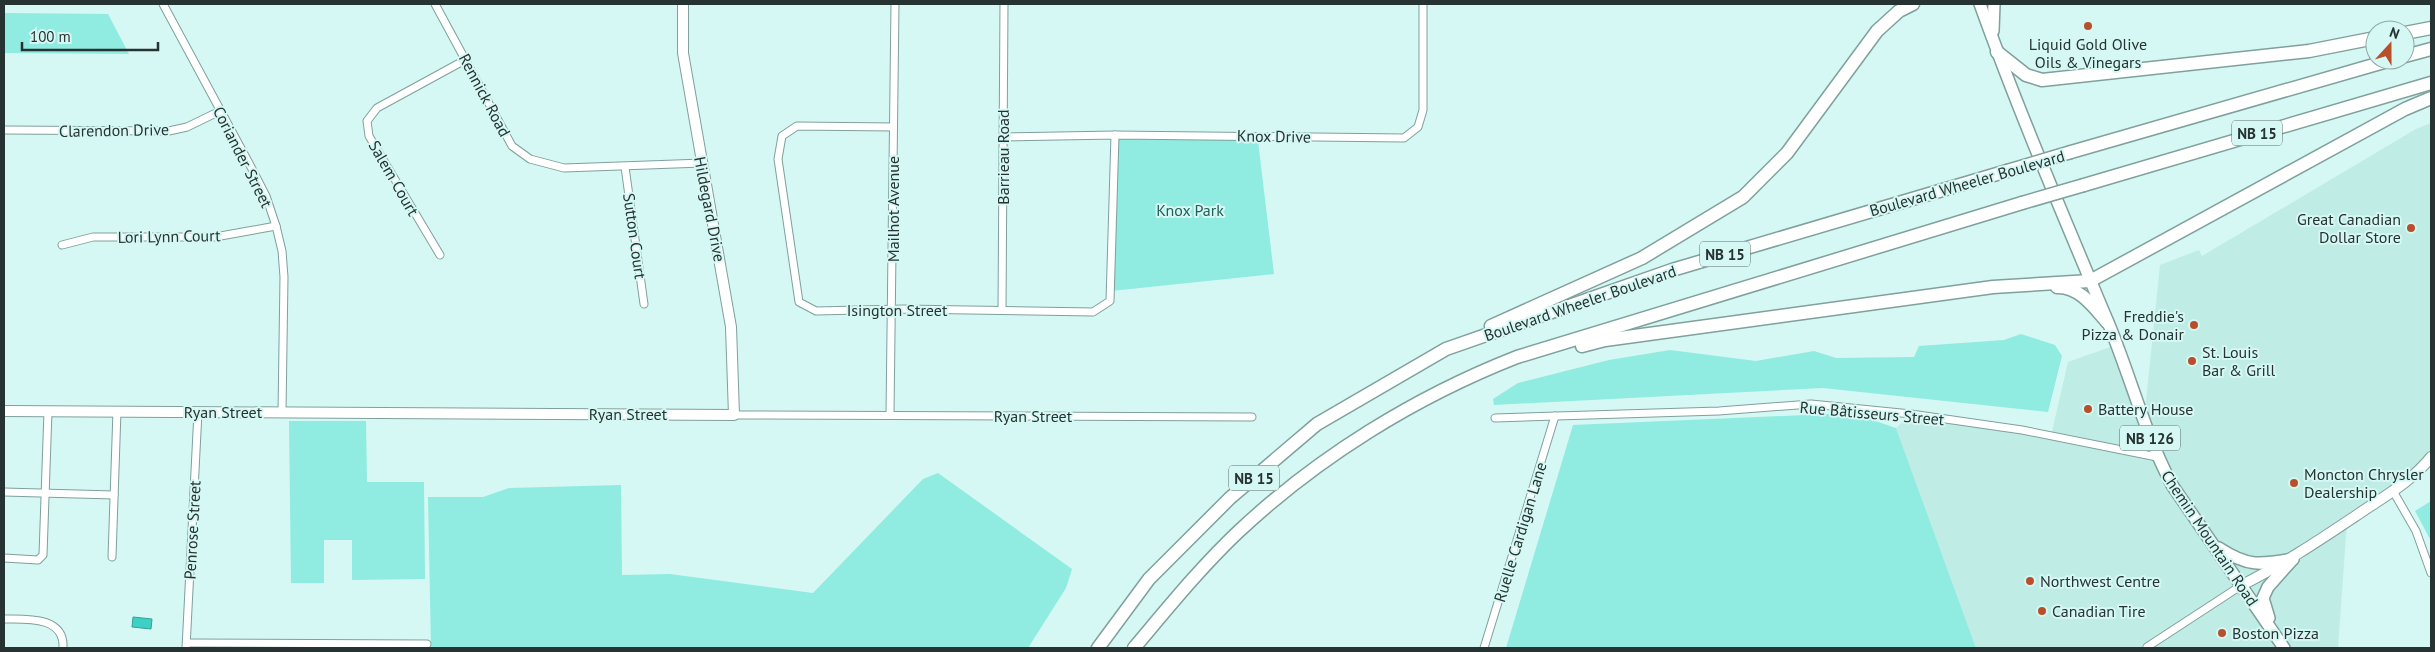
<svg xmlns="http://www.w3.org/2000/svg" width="2435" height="652" viewBox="0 0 2435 652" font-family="'PT Sans',sans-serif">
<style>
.built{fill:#c0ece6}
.green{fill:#90ebe1}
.water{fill:#3dd0c4;stroke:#36a198}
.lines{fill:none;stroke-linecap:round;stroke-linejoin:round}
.street-casing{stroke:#7fa09c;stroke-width:9}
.secondary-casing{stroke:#7fa09c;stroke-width:12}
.primary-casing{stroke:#7fa09c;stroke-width:14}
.highway-casing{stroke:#7fa09c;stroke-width:15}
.street{stroke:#fff;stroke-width:7}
.secondary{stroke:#fff;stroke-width:10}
.primary{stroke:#fff;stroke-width:11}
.highway{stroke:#fff;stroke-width:12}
.highway-bridge-casing{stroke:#7fa09c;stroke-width:15;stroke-linecap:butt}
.highway-bridge{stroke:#fff;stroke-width:12}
.poi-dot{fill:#b74f2b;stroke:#d5f8f4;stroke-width:2}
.labels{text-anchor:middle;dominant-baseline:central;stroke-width:4;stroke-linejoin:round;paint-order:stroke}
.shield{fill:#d5f8f4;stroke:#5a6e6c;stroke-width:1}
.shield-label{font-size:15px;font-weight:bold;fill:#263332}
.poi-label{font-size:16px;fill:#263332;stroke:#d5f8f4;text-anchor:start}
.street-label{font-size:16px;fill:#263332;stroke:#d5f8f4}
.park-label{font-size:16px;fill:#225d57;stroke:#d5f8f4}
</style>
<rect width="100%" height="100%" fill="#d5f8f4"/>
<polygon class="built" points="2431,123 2431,457 2347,522 2338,648 1976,648 1896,428 1911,414 2051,436 2068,362 2116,345 2144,421 2160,265 2199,250 2202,256 2416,129"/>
<g class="green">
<polygon points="4,13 108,14 129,54 4,53"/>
<polygon points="1115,135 1258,141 1274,274 1111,291"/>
<polygon points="2021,334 2055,345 2062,356 2048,412 1823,388 1494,405 1493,399 1518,383 1609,360 1670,350 1756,361 1814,351 1836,358 1914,357 1919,346 2004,340"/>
<polygon points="1852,413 1896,428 1976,648 1506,648 1573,425"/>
<polygon points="289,421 366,421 367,482 424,482 425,579 352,580 352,540 324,540 324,583 291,583"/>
<polygon points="938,473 1072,569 1066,588 1028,648 431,648 428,497 483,497 509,488 621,485 622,575 670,574 813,593 923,479"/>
<polygon points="2431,501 2431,541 2415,511"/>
</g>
<polygon class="water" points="133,617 152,619 151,629 132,627"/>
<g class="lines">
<defs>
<g id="street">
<polyline points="163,4 251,167 266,196 276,226 282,251 284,277 282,412"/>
<polyline points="435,4 512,146 530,159 564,168 703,163"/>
<polyline points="893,127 797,126 782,136 778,159 799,302 816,311 903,309 1093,312 1110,301 1115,135"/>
<polyline points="4,130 169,131 187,127 220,111"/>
<polyline points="1003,137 1115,135 1404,138 1418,127 1423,110 1423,4"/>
<polyline points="625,167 644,304"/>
<polyline points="62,245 93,237 215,237 276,226"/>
<polyline points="440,255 369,136 367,121 377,108 465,60"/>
<polyline points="1002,310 1004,4"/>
<polyline points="734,415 1252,417"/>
<polyline points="890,415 895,4"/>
<polyline points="1495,418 1719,411 1811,404 1911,414 2022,430 2157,457"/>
<polyline points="2393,491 2416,531 2431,573"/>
<polyline points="4,492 114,495"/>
<polyline points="112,557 117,411"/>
<polyline points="4,558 38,560 43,555 48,411"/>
<path d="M 4,619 C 26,619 65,616 63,648"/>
<polyline points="187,643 427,644"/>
<polyline points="2147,647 2242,585"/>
<polyline points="186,648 198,412"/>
<polyline points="1484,648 1555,416"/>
</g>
<g id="secondary">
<polyline points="4,411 734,415 731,327 683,53 683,4"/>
<path d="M 2242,585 C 2284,564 2321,539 2360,513 C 2385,496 2412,481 2431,457"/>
</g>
<g id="primary">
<path d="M 1980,4 C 2018,110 2063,215 2107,320 C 2130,374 2144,432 2172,485 L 2284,648"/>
<polyline points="1993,31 1994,4"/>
<path d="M 2219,548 C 2248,567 2260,565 2293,559"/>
<polyline points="2269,618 2263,598 2268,587 2293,559"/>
</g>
<g id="highway">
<polyline points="2405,33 2431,28"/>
<polyline points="1997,52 2026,75 2042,80 2309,51 2375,38"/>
<polyline points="2405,56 2431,49"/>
<polyline points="2071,152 2391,60"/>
<polyline points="2084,185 2431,83"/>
<path d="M 2057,287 C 2079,286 2094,307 2107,322"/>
<polyline points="1491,326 1642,258 1743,197 1787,153 1877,31 1899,11 1913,4"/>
<polyline points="1582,346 1605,340 1993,287 2090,281 2405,109 2431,98"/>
<polyline points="1098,648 1149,579 1230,498 1317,424 1446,349 1672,270 2007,171"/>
<path d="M 1134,648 C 1167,609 1200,568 1238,532 C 1318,457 1415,397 1517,357 L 2022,203"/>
</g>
</defs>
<use href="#street" class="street-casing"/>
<use href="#secondary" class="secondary-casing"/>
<use href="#primary" class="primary-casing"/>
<use href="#highway" class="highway-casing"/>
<use href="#street" class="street"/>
<use href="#secondary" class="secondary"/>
<use href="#primary" class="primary"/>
<use href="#highway" class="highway"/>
<defs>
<g id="highway-bridge">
<polyline points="2007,171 2071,152"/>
<polyline points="2022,203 2084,185"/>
</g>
</defs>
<use href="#highway-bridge" class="highway-bridge-casing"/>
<use href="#highway-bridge" class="highway-bridge"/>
</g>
<g class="poi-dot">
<circle cx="2088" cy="26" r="5"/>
<circle cx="2411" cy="228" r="5"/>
<circle cx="2194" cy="325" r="5"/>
<circle cx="2192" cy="361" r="5"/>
<circle cx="2088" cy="409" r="5"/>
<circle cx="2294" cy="483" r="5"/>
<circle cx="2030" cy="581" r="5"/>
<circle cx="2042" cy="611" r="5"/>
<circle cx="2222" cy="633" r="5"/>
</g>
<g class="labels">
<g class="shield">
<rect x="2232" y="120.5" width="50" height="25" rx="4"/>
<rect x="1700" y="241.5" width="50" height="25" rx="4"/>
<rect x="2120" y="425.5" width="60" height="25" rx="4"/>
<rect x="1229" y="465.5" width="50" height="25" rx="4"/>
</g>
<g class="shield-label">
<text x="2257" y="133">NB 15</text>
<text x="1725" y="254">NB 15</text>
<text x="2150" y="438">NB 126</text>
<text x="1254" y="478">NB 15</text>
</g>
<g class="poi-label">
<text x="2088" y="44" text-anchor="middle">Liquid Gold Olive<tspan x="2088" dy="18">Oils &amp; Vinegars</tspan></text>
<text x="2401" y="219" text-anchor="end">Great Canadian<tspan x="2401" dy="18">Dollar Store</tspan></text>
<text x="2184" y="316" text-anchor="end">Freddie's<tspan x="2184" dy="18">Pizza &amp; Donair</tspan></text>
<text x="2202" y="352">St. Louis<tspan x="2202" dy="18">Bar &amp; Grill</tspan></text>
<text x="2098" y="409">Battery House</text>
<text x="2304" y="474">Moncton Chrysler<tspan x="2304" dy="18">Dealership</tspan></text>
<text x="2040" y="581">Northwest Centre</text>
<text x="2052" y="611">Canadian Tire</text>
<text x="2232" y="633">Boston Pizza</text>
</g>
<g class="street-label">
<text transform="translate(485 95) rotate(62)">Rennick Road</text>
<text transform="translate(114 130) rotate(-1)">Clarendon Drive</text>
<text transform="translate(1274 136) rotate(1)">Knox Drive</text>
<text transform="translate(243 157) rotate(63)">Coriander Street</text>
<text transform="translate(1003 157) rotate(-90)">Barrieau Road</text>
<text transform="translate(394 178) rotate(60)">Salem Court</text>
<text transform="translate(1967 183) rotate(-16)">Boulevard Wheeler Boulevard</text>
<text transform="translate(710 209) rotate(79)">Hildegard Drive</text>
<text transform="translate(893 209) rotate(-90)">Mailhot Avenue</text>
<text transform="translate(169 236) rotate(-1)">Lori Lynn Court</text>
<text transform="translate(635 236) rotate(82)">Sutton Court</text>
<text transform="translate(1580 303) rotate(-19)">Boulevard Wheeler Boulevard</text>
<text x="897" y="310">Isington Street</text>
<text x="223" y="412">Ryan Street</text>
<text transform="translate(1872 413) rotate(5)">Rue Bâtisseurs Street</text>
<text x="628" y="414">Ryan Street</text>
<text x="1033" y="416">Ryan Street</text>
<text transform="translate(192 530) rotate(-87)">Penrose Street</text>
<text transform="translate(1520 532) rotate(-73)">Ruelle Cardigan Lane</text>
<text transform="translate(2210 538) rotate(56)">Chemin Mountain Road</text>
</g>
<g class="park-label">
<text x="1190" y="210">Knox Park</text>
</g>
</g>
<rect width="2435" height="652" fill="none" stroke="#263332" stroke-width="10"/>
<g transform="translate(2390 45) rotate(21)"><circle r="24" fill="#d5f8f4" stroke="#8fa9a6"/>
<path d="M0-4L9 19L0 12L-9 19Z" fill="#b74f2b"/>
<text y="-8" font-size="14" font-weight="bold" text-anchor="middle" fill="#263332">N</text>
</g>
<path d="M22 42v8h136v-8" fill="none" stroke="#263332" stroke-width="2.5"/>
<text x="30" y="42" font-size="15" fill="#263332" stroke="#d5f8f4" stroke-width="4" paint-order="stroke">100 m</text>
</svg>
